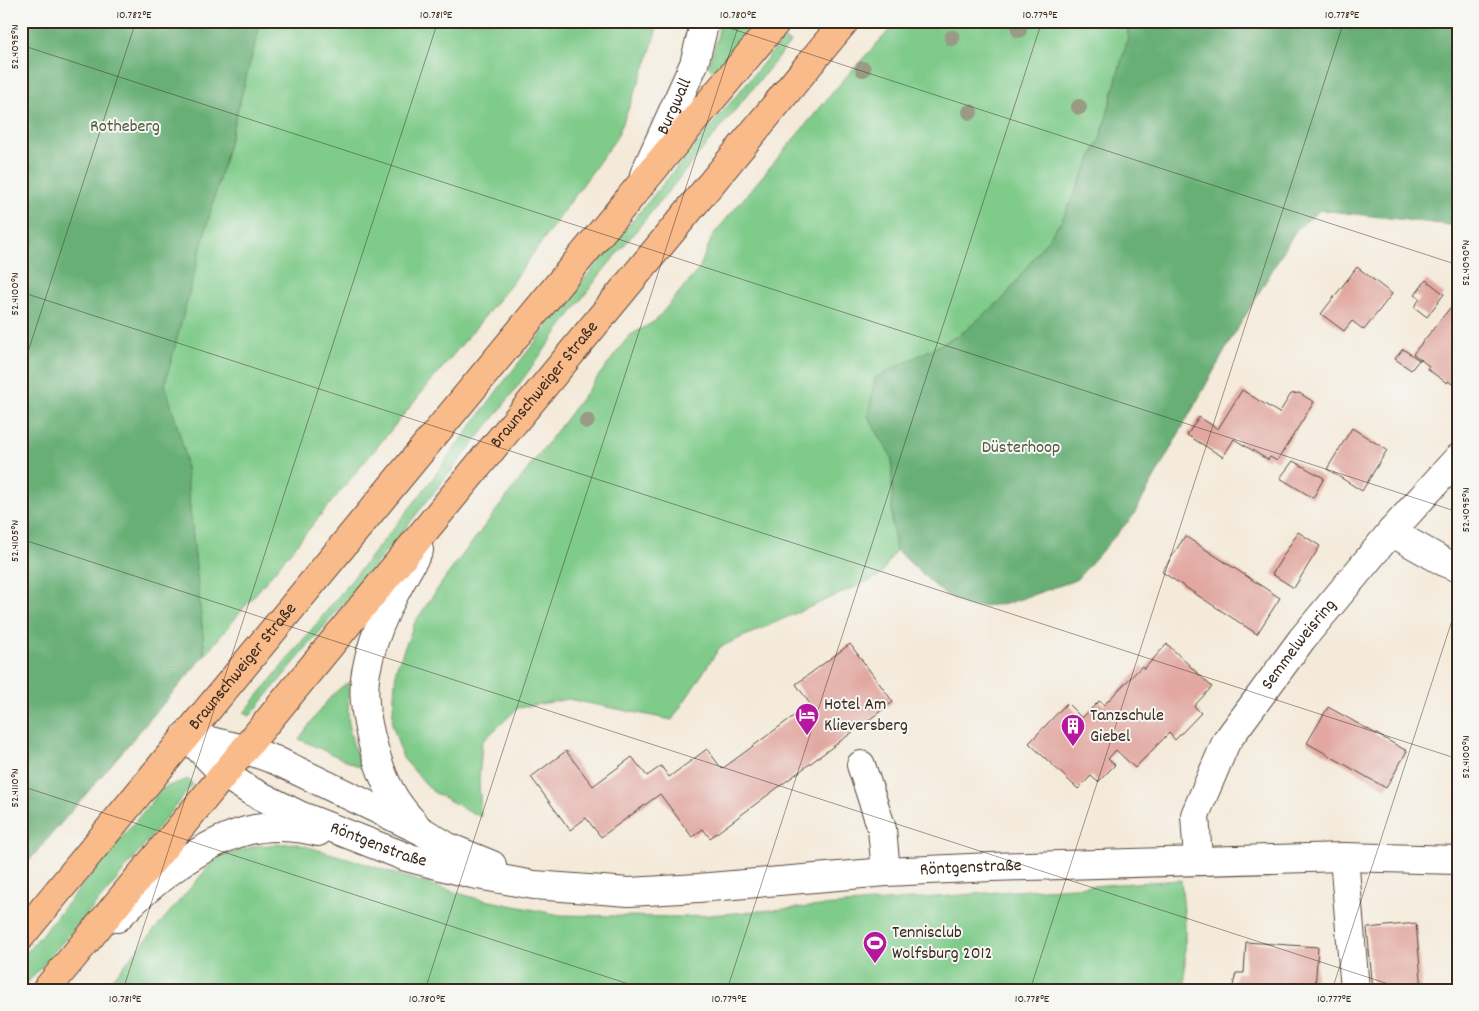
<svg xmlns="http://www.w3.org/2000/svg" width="1479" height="1011" viewBox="0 0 1479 1011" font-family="Dekko,sans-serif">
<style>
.green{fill:#7fcb8a;stroke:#5d7a54}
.forest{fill:#67af76;stroke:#516c4a}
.building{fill:#e1a7a0}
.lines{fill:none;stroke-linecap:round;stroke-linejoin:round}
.minor-casing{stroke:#57473a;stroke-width:30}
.major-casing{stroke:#57473a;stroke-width:30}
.minor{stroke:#fff;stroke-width:28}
.major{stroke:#fabb8b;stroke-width:28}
.tree{fill:#999b84}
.ticks{fill:none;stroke:#3b2a1e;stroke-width:1;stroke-opacity:0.45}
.labels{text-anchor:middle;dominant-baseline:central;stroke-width:4;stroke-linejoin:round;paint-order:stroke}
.street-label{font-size:18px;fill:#3b2a1e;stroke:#f6f6f2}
.park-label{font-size:18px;fill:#4f5a3e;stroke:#f6f6f2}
.poi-label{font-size:18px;fill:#3b2a1e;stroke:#f6f6f2;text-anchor:start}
.neatline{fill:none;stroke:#3b2a1e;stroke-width:2}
.ticks-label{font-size:12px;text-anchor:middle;fill:#3b2a1e}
</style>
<rect width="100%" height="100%" fill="#f6f6f2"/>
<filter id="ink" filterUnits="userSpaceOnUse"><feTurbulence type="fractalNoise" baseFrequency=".02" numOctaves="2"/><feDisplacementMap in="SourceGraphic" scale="10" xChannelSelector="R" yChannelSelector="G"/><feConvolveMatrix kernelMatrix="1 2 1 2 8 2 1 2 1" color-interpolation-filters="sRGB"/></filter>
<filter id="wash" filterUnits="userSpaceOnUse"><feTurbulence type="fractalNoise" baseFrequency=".0096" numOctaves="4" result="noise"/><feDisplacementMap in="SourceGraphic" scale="20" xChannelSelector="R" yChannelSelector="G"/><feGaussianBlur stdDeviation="1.12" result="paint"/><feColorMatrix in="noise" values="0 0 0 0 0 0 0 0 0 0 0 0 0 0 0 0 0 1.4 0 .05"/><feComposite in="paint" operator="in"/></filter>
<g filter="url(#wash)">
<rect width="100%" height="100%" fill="#f4eada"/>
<g class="green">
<polygon points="261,21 659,21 647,62 617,137 510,286 205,655 184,450 165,384"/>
<polygon points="720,21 756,21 717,70 711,69 708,65 717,40"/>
<polygon points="898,21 1127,21 1128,37 1101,137 1062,220 1004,298 961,334 875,378 868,416 892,458 892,523 896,550 880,576 720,647 672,720 568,699 518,708 482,742 479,781 481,817 433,792 403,758 392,724 396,669 415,622 445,578 629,336 655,321 699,269 713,235 844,79"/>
<polygon points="784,38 790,43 598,277 497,414 399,536 250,716 244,713 421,494 506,379 591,271"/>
<path d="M 350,682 C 346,717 348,735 362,768 L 299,739 C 312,722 331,690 350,682 Z"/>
<polygon points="188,779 193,784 109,889 21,990 21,959 163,788"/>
<polygon points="294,843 354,860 408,878 475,898 560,915 684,917 998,892 1181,880 1185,922 1185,990 103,990 216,858 255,846"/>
</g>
<g class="forest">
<polygon points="21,21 261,21 165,384 184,450 205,655 21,870"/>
<polygon points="1127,21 1458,21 1458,226 1320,210 1296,230 1232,338 1133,516 1076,580 1006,604 969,607 943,593 896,550 892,523 892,458 868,416 875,378 961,334 1004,298 1062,220 1101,137 1128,37"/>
</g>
<g id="blocks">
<g class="building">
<polygon points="1357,267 1392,294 1364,330 1352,321 1344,331 1321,314"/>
<polygon points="1426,280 1444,294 1427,317 1414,307 1420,299 1415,295"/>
<polygon points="1450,308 1458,314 1458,388 1448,381 1447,383 1427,369 1429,366 1413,354"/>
<polygon points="1403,349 1419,360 1411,370 1395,359"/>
<polygon points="1242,390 1279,413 1291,394 1299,393 1314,402 1277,461 1270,457 1268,460 1234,439 1223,457 1187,435 1199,417 1218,429"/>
<polygon points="1352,428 1387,450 1362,491 1327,469"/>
<polygon points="1293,461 1324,478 1313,498 1280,478"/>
<polygon points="1298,532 1320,546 1294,588 1272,574"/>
<polygon points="1185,536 1280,598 1257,634 1162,572"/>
<polygon points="850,644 893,702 710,838 703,829 692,837 660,794 601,837 586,818 570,830 531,777 566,751 593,786 632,757 647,776 661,766 669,777 707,749 722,769 810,704 796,684"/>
<polygon points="1167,644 1212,687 1194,706 1201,713 1175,740 1169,733 1135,768 1116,750 1108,759 1115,765 1098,782 1091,776 1078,789 1029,743 1067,703 1082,718 1099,701 1104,705 1142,666 1144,669"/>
<polygon points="1328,707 1407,751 1386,788 1307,743"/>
<polygon points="1416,923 1422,990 1373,990 1367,928"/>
<polygon points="1246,942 1318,947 1315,988 1268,985 1267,990 1232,990 1236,973 1244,973"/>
</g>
</g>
</g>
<g filter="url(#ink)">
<use href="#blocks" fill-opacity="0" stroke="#57473a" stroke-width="1"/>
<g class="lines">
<defs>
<g id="minor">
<path id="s1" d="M 644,175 L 694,64 L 705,21"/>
<polyline points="1391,532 1446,563 1458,568"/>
<path id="s2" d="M 186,735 L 224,774 L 249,790 L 299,815 L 406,857 L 472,874 L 534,885 L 629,892 L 698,888 L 886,872 L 991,867 L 1344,857 L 1458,860"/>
<polyline points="186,735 244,749 275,760 422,831 448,847 492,865"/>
<polyline points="861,765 882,829 886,872"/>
<path d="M 415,824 C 393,801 384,782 375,752 C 368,728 361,697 366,672 C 374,627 397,588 419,550"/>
<polyline points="1344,857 1355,990"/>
<path id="s3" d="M 1198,860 L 1195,815 L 1226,742 L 1302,639 L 1391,532 L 1458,458"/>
<path d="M 117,918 C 150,884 199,844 246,831 C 268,825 295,826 318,832"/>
</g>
<g id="major">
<path id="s4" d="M 21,936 L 637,189 L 777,21"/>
<path id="s5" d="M 46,990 L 845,21"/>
</g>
</defs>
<use href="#minor" class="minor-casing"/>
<use href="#major" class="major-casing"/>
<use href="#minor" class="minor"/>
<use href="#major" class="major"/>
</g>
<g class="tree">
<circle cx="1019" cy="30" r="8"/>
<circle cx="952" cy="38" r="8"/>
<circle cx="863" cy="69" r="8"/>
<circle cx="1079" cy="107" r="8"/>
<circle cx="970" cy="112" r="8"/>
<circle cx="587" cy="421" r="8"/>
</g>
</g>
<path class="ticks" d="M 708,21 L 1458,265M 21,45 L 1458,512M 21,292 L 1458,759M 21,373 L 136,21M 21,539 L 1407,990M 21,786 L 647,990M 123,990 L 438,21M 425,990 L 740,21M 727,990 L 1042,21M 1030,990 L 1344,21M 1332,990 L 1458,602"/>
<defs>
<symbol id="hotel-pin" viewBox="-11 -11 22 30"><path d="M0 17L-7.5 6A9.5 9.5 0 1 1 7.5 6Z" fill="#b5179e" stroke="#f6f6f2"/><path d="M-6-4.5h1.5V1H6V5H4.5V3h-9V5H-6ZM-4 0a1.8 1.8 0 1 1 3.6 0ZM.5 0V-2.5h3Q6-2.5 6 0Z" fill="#fff"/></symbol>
<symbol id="building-pin" viewBox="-11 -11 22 30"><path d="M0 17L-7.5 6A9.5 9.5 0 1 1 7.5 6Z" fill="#b5179e" stroke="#f6f6f2"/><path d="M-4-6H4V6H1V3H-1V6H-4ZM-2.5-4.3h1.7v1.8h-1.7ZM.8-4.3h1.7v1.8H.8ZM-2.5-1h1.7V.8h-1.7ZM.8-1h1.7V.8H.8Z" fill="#fff"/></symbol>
<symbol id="stadium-pin" viewBox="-11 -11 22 30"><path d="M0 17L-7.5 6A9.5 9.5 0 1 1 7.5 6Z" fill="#b5179e" stroke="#f6f6f2"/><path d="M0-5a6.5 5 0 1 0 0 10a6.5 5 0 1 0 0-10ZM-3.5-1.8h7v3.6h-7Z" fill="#fff"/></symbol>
</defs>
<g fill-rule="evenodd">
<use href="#hotel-pin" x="793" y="701" width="28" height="38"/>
<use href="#building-pin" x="1059" y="712" width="28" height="38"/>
<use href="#stadium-pin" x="861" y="929" width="28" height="38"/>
</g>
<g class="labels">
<g class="street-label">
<text stroke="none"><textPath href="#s1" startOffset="75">Burgwall</textPath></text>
<text stroke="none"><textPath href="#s5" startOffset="784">Braunschweiger Straße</textPath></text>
<text stroke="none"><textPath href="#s3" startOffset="246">Semmelweisring</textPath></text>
<text stroke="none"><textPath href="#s4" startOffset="349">Braunschweiger Straße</textPath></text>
<text stroke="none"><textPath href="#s2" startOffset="225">Röntgenstraße</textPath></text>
<text stroke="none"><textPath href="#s2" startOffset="824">Röntgenstraße</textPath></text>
</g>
<g class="park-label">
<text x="125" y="127">Rotheberg</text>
<text x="1021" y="448">Düsterhoop</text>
</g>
<g class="poi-label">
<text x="824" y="705">Hotel Am<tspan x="824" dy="21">Klieversberg</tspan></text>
<text x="1090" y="716">Tanzschule<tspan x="1090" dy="21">Giebel</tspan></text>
<text x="892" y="933">Tennisclub<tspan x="892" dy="21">Wolfsburg 2012</tspan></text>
</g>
</g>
<rect width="1479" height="1011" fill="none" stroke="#f6f6f2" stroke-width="55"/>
<rect x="28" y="28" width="1424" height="956" class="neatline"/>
<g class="ticks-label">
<text x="134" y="18">10.782°E</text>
<text x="436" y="18">10.781°E</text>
<text x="738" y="18">10.780°E</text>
<text x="1040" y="18">10.779°E</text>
<text x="1342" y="18">10.778°E</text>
<text transform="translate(14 47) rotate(-90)" y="4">52.4095°N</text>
<text transform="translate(1465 263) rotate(-90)" y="4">52.4090°N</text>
<text transform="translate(14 294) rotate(-90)" y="4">52.4100°N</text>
<text transform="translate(1465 510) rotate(-90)" y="4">52.4095°N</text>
<text transform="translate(14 541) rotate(-90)" y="4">52.4105°N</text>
<text transform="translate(1465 757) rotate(-90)" y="4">52.4100°N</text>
<text transform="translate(14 788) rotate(-90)" y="4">52.4110°N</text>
<text x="125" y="1002">10.781°E</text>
<text x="427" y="1002">10.780°E</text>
<text x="729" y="1002">10.779°E</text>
<text x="1032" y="1002">10.778°E</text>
<text x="1334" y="1002">10.777°E</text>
</g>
</svg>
